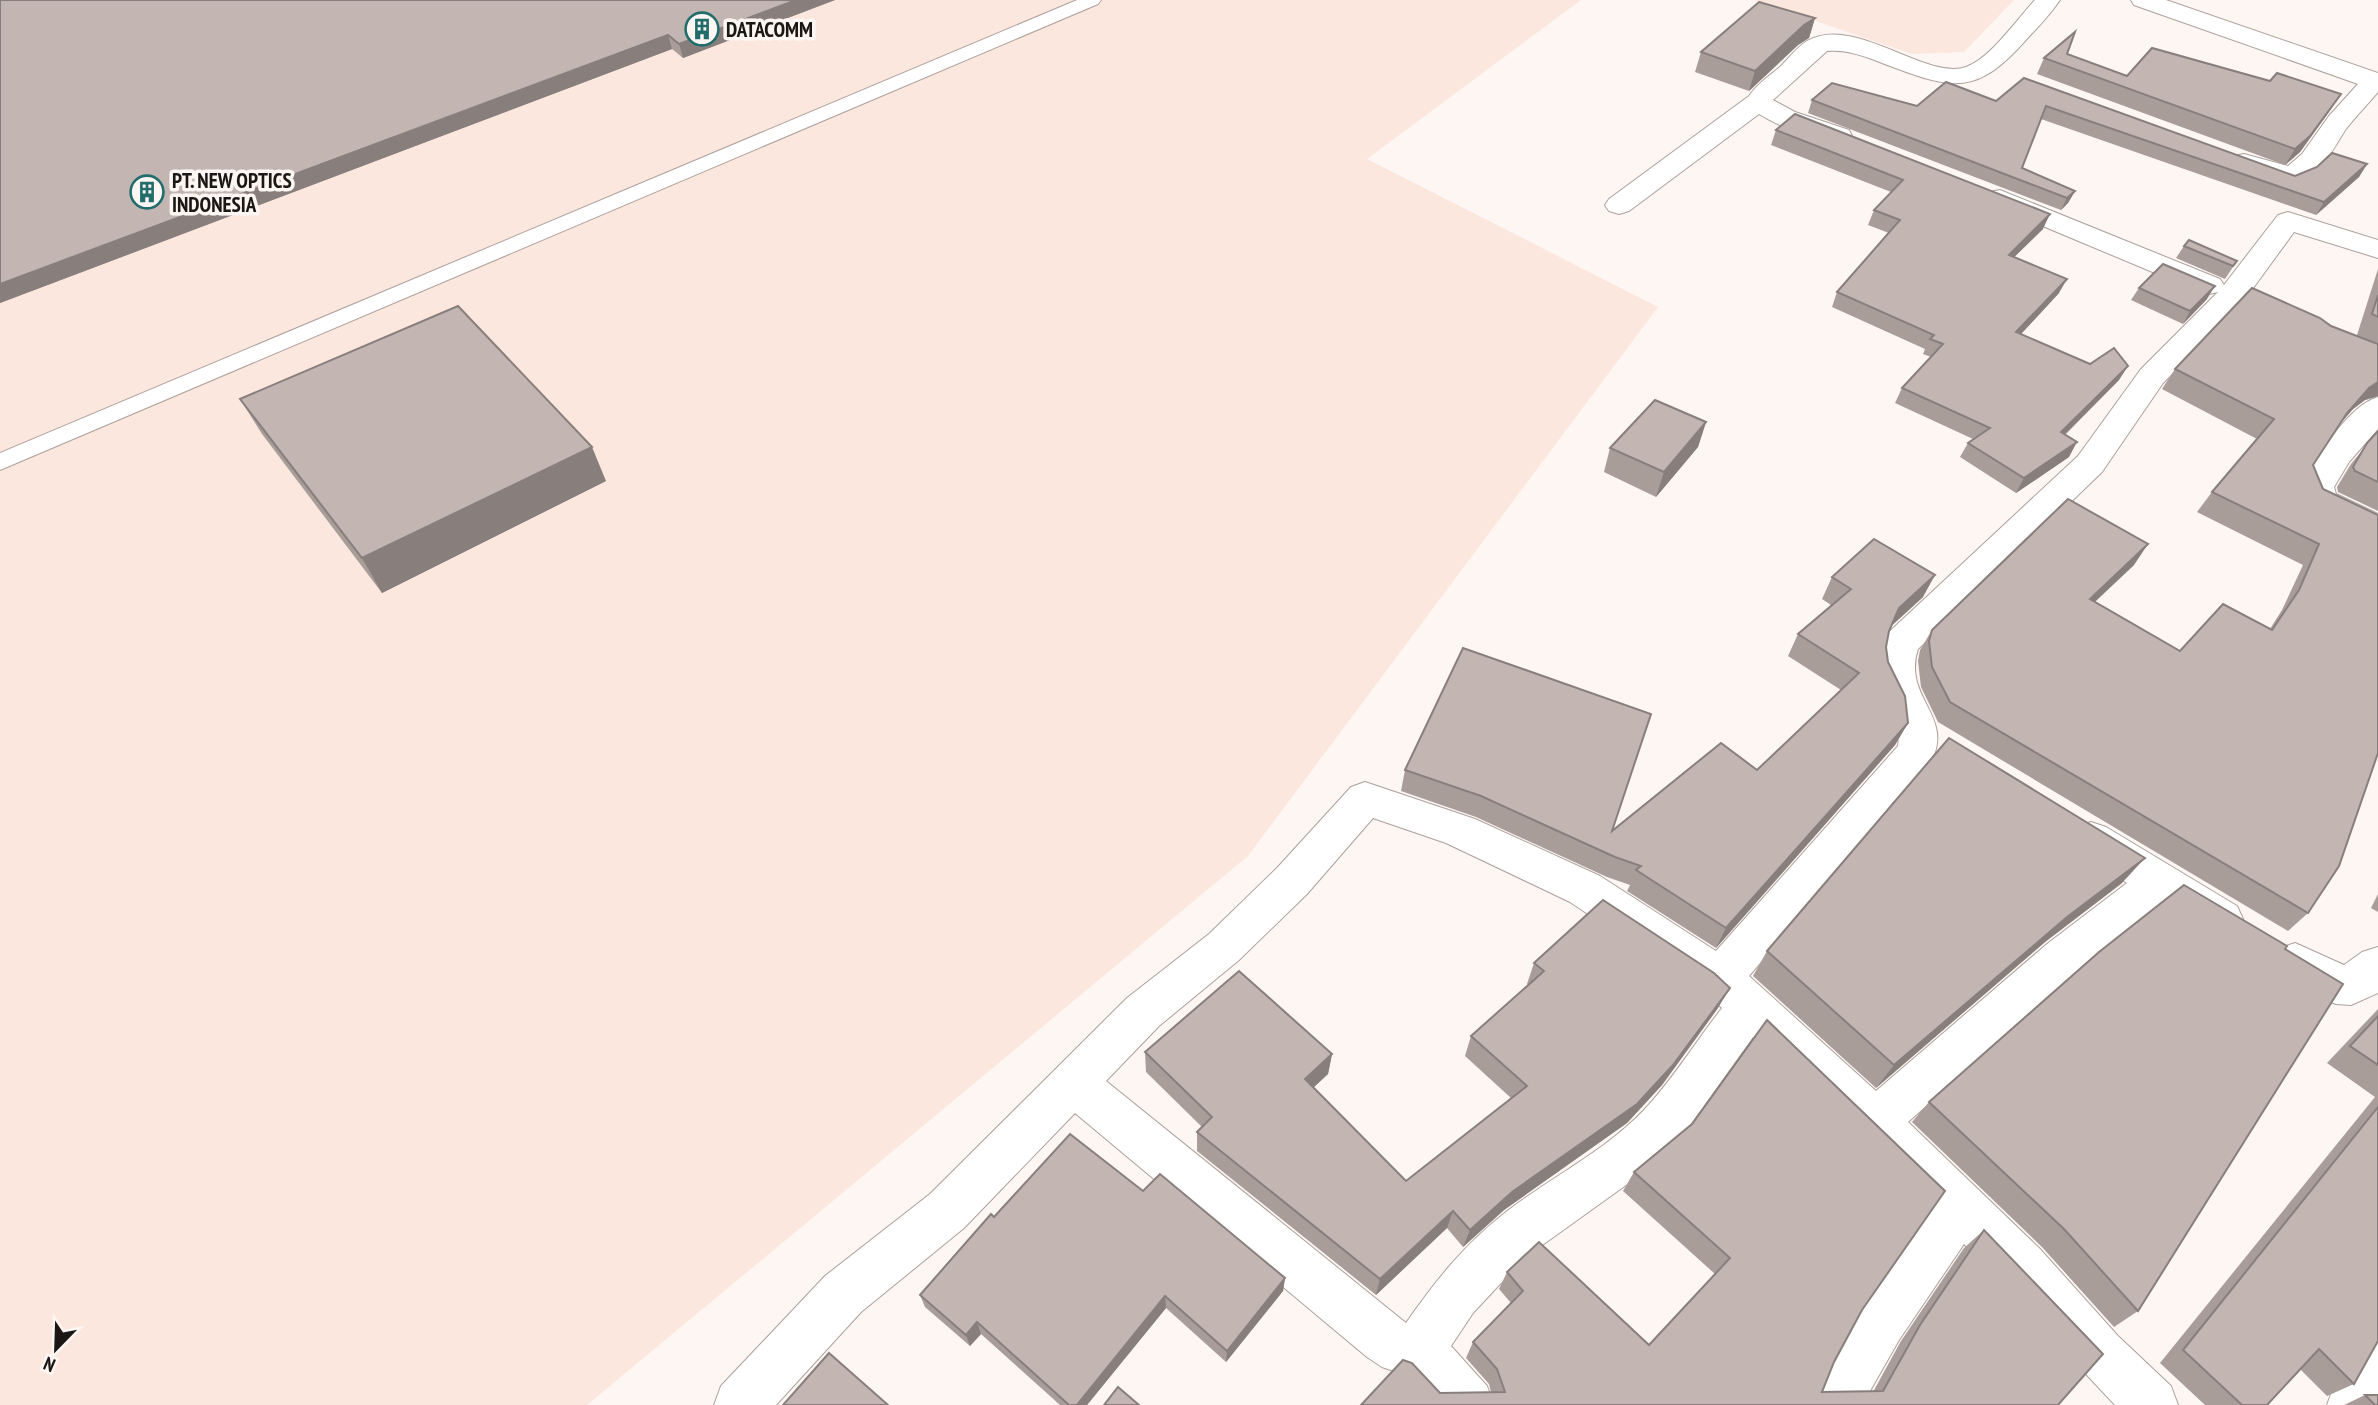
<svg xmlns="http://www.w3.org/2000/svg" width="2378" height="1405" viewBox="0 0 2378 1405" font-family="'PT Sans Narrow',sans-serif">
<style>
.built{fill:#fce7de}
.lines{fill:none;stroke-linecap:round;stroke-linejoin:round}
.lane-casing{stroke:#aca09b;stroke-width:2}
.street-casing{stroke:#aca09b;stroke-width:2}
.lane{fill:#fff;fill-rule:evenodd}
.street{fill:#fff;fill-rule:evenodd}
.wall{fill:#a89d99}
.shaded-wall{fill:#887f7d}
.building{fill:#c3b6b2;stroke:#887f7d;stroke-width:2}
.labels{text-anchor:middle;dominant-baseline:central;stroke-width:7;stroke-linejoin:round;paint-order:stroke}
.far-poi-label{font-size:21px;font-weight:bold;fill:#1b1715;stroke:#fdf6f3;text-anchor:start}
</style>
<rect width="100%" height="100%" fill="#fdf6f3"/>
<g class="built">
<polygon points="0,0 1581,0 1367,159 1658,307 1248,856 587,1405 0,1405"/>
<polygon points="1754,0 2014,0 1964,52 1912,54"/>
</g>
<g class="lines">
<defs>
<polygon id="lane" points="1077,0 1101,0 1098,4 0,470 0,453"/>
<g id="street">
<path d="M 2035,0 L 2060,0 C 2050,15 2037,28 2025,41 C 1977,95 1953,90 1890,66 C 1869,58 1849,49 1827,51 L 1773,100 L 1795,112 L 1849,130 L 1852,136 L 1849,142 C 1827,147 1778,126 1759,114 L 1629,211 L 1619,214 L 1609,211 L 1605,205 L 1609,199 L 1749,96 C 1757,84 1769,76 1780,67 C 1789,58 1796,48 1807,41 C 1855,14 1926,81 1966,67 C 1990,59 2018,18 2035,0 Z"/>
<path d="M 2131,0 L 2166,0 L 2378,73 L 2378,92 C 2367,105 2356,116 2346,129 C 2333,148 2315,189 2285,186 C 2268,184 2250,174 2234,168 L 2230,162 L 2234,156 L 2244,154 L 2288,166 L 2302,154 L 2329,116 L 2358,84 L 2134,5 Z"/>
<path d="M 2000,190 L 2220,279 L 2224,285 L 2278,215 L 2288,212 L 2378,240 L 2378,258 L 2294,232 L 2243,302 L 2163,383 L 2102,472 L 1918,649 C 1902,698 1955,715 1931,762 L 1749,976 L 1876,1091 L 2047,944 L 2127,883 L 2076,851 L 2070,839 L 2076,827 L 2091,822 L 2106,827 L 2237,906 L 2243,919 L 2237,932 L 2222,938 L 2207,932 L 2162,905 L 2077,972 L 1908,1122 L 2040,1249 L 2118,1336 L 2171,1386 L 2178,1405 L 2115,1405 L 1964,1244 L 1899,1340 L 1862,1405 L 1807,1405 C 1836,1334 1886,1271 1930,1209 L 1753,1037 L 1678,1142 L 1640,1175 L 1541,1246 L 1500,1284 L 1473,1313 L 1451,1346 L 1487,1386 L 1494,1405 L 1433,1405 L 1408,1376 L 1382,1367 L 1367,1357 L 1075,1113 L 964,1228 L 861,1312 L 776,1405 L 714,1405 L 721,1386 L 825,1276 L 930,1194 L 1127,998 L 1209,934 L 1277,868 L 1351,787 L 1365,782 L 1475,819 L 1600,876 L 1716,951 L 1898,746 C 1905,698 1854,695 1889,632 L 2078,456 L 2141,369 L 2218,292 L 2209,294 L 2198,291 L 1990,204 L 1986,198 L 1990,192 ZM 1373,818 L 1446,843 L 1570,902 L 1704,992 L 1722,1008 C 1697,1040 1671,1082 1644,1110 C 1604,1152 1551,1177 1506,1212 C 1464,1245 1436,1280 1406,1323 L 1106,1081 L 1159,1026 L 1239,960 L 1307,894 Z"/>
<path d="M 2378,397 L 2378,429 L 2349,462 L 2334,487 L 2336,494 L 2378,514 L 2378,541 L 2309,509 L 2300,487 C 2316,460 2347,406 2378,397 Z"/>
<polygon points="2295,943 2344,965 2362,952 2378,947 2378,993 2351,1005 2336,1004 2306,992 2280,976 2273,962 2280,948"/>
<polygon points="2378,1337 2378,1405 2327,1405 2334,1386 2360,1345"/>
</g>
</defs>
<use href="#lane" class="lane-casing"/>
<use href="#street" class="street-casing"/>
<use href="#lane" class="lane"/>
<use href="#street" class="street"/>
</g>
<g class="wall">
<polygon points="0,0 835,0 683,58 672,49 0,303"/>
<polygon points="1815,18 1809,38 1798,45 1749,91 1695,72 1701,52"/>
<polygon points="2067,54 2127,76 2331,109 2300,152 2285,165 2037,74 2044,58"/>
<polygon points="2024,78 2295,176 2367,164 2359,177 2316,215 2041,119 2022,168 2075,191 2068,203 2061,210 1808,113 1812,100 1917,106 1996,101"/>
<polygon points="1776,130 2043,229 2014,257 2059,293 2021,334 2119,380 2065,435 2069,457 2016,493 1960,457 1968,443 1973,439 1895,403 1902,388 1931,357 1923,354 1925,349 1832,307 1837,292 1889,233 1868,225 1874,210 1891,192 1771,145"/>
<polygon points="2184,246 2237,261 2225,279 2176,258"/>
<polygon points="2378,269 2378,396 2365,400 2353,409 2340,424 2313,465 2323,489 2308,913 2288,931 1938,722 1921,687 1918,661 1920,650 1932,630 2134,565 2095,602 2180,651 2270,629 2282,610 2303,565 2197,512 2212,492 2257,439 2162,389 2175,369 2331,326 2363,338 2357,335"/>
<polygon points="2139,288 2207,299 2183,324 2131,300"/>
<polygon points="240,399 606,481 382,593 262,434"/>
<polygon points="1706,422 1698,447 1656,497 1604,472 1610,448"/>
<polygon points="2378,431 2378,511 2338,492 2337,487 2351,464"/>
<polygon points="1832,577 1923,597 1890,627 1886,647 1888,662 1908,723 1895,745 1716,948 1627,891 1630,885 1607,877 1476,817 1401,791 1405,770 1612,831 1757,770 1841,690 1788,656 1798,634 1831,605 1822,599"/>
<polygon points="2122,883 2045,942 1876,1088 1753,976 1767,951"/>
<polygon points="2378,894 2378,912 2371,908"/>
<polygon points="2285,949 2138,1311 2114,1327 2042,1247 1912,1122 1929,1102"/>
<polygon points="1534,963 1718,1008 1662,1085 1627,1123 1504,1210 1463,1247 1447,1228 1376,1295 1197,1151 1197,1132 1202,1127 1146,1072 1145,1052 1332,1054 1328,1074 1313,1088 1406,1181 1511,1098 1465,1056 1471,1036 1528,985 1527,984"/>
<polygon points="2378,1009 2378,1341 2354,1384 2327,1396 2300,1369 2267,1405 2205,1405 2160,1363 2375,1097 2327,1063"/>
<polygon points="1634,1172 1862,1310 1834,1362 1822,1392 1873,1392 1901,1341 1964,1248 1984,1230 2058,1405 1440,1393 1491,1392 1489,1384 1466,1358 1473,1342 1511,1303 1499,1289 1507,1272 1649,1345 1715,1274 1623,1191"/>
<polygon points="1143,1191 1285,1278 1283,1291 1226,1362 1166,1308 1087,1405 1060,1405 981,1334 970,1346 925,1307 920,1295 994,1217"/>
<polygon points="2365,1395 2378,1405 2344,1405"/>
</g>
<g class="shaded-wall">
<polygon points="796,0 835,0 683,58 679,44"/>
<polygon points="1815,18 1809,38 1798,45 1749,91 1755,71 1804,25"/>
<polygon points="668,35 672,49 0,303 0,284"/>
<polygon points="2341,94 2331,109 2300,152 2285,165 2295,149"/>
<polygon points="2367,164 2359,177 2316,215 2324,202"/>
<polygon points="2075,191 2068,203 2061,210 2067,198"/>
<polygon points="2050,214 2043,229 2002,269 2009,255"/>
<polygon points="2067,279 2059,293 2009,347 2016,332"/>
<polygon points="2215,286 2207,299 2183,324 2190,311"/>
<polygon points="2128,366 2119,380 2052,447 2061,432"/>
<polygon points="2378,382 2378,396 2365,400 2353,409 2331,434 2347,413 2369,388"/>
<polygon points="1706,422 1698,447 1656,497 1664,472"/>
<polygon points="2077,442 2069,457 2016,493 2024,478"/>
<polygon points="592,447 606,481 382,593 362,558"/>
<polygon points="2148,544 2134,565 2076,619 2090,599"/>
<polygon points="1935,575 1923,597 1887,630 1899,608"/>
<polygon points="1908,723 1895,745 1716,948 1726,928"/>
<polygon points="2145,858 2122,883 2045,942 1876,1088 1894,1065 2067,917"/>
<polygon points="1730,988 1718,1008 1662,1085 1627,1123 1504,1210 1463,1247 1470,1230 1512,1192"/>
<polygon points="1332,1054 1328,1074 1302,1098 1305,1079"/>
<polygon points="1453,1211 1447,1228 1376,1295 1380,1279"/>
<polygon points="1285,1278 1283,1291 1226,1362 1227,1351"/>
<polygon points="1165,1296 1166,1308 1087,1405 1077,1405"/>
<polygon points="977,1322 981,1334 970,1346 966,1335"/>
</g>
<g class="building">
<polygon points="0,0 796,0 679,44 668,35 0,284"/>
<polygon points="1759,2 1815,18 1804,25 1755,71 1701,52"/>
<polygon points="2075,32 2067,54 2127,76 2152,48 2270,81 2277,73 2341,94 2310,136 2295,149 2044,58"/>
<polygon points="2024,78 2295,176 2317,167 2332,153 2367,164 2324,202 2046,106 2022,168 2075,191 2067,198 1812,100 1832,83 1917,106 1946,82 1996,101"/>
<polygon points="1795,114 2050,214 2009,255 2067,279 2016,332 2090,364 2114,348 2128,366 2061,432 2077,442 2024,478 1968,443 1990,428 1902,388 1943,344 1930,339 1934,335 1837,292 1900,220 1874,210 1903,180 1776,130"/>
<polygon points="2189,240 2237,261 2233,266 2184,246"/>
<polygon points="2163,264 2215,286 2190,311 2139,288"/>
<polygon points="2252,288 2320,318 2331,326 2378,344 2378,382 2369,388 2347,413 2313,465 2323,489 2378,515 2378,753 2339,866 2308,913 1950,702 1932,667 1929,641 1932,630 2068,499 2148,544 2090,599 2180,651 2223,604 2272,630 2299,590 2319,544 2212,492 2274,419 2175,369"/>
<polygon points="2378,295 2378,317 2372,314"/>
<polygon points="458,306 592,447 362,558 240,399"/>
<polygon points="1655,400 1706,422 1664,472 1610,448"/>
<polygon points="2378,431 2378,482 2355,471 2353,467 2367,443"/>
<polygon points="1874,539 1935,575 1899,608 1889,631 1886,647 1888,662 1905,696 1908,723 1726,928 1636,870 1641,866 1615,857 1481,796 1405,770 1463,648 1651,714 1612,831 1721,743 1757,770 1859,673 1798,634 1851,589 1832,577"/>
<polygon points="1949,738 2145,858 2067,917 1894,1065 1767,951"/>
<polygon points="2184,885 2287,946 2285,949 2343,984 2138,1311 2064,1229 1929,1102 2099,952"/>
<polygon points="1603,900 1714,973 1730,988 1673,1065 1637,1104 1512,1192 1470,1230 1453,1211 1380,1279 1197,1132 1212,1117 1145,1052 1239,971 1332,1054 1305,1079 1406,1181 1527,1086 1471,1036 1544,971 1534,963"/>
<polygon points="2378,1016 2378,1065 2350,1046"/>
<polygon points="1767,1020 1945,1191 1862,1310 1834,1362 1822,1392 1883,1391 1920,1325 1984,1230 2103,1354 2058,1405 1361,1405 1403,1360 1412,1363 1440,1393 1505,1392 1497,1369 1473,1342 1523,1291 1507,1272 1539,1242 1649,1345 1730,1258 1634,1172 1692,1124"/>
<polygon points="2378,1107 2378,1341 2354,1384 2319,1349 2267,1405 2242,1405 2183,1350"/>
<polygon points="1070,1134 1143,1191 1160,1174 1285,1278 1227,1351 1165,1296 1077,1405 1069,1405 977,1322 966,1335 920,1295 991,1214 994,1217"/>
<polygon points="829,1353 888,1405 783,1405"/>
<polygon points="1118,1387 1139,1405 1104,1405"/>
<polygon points="2365,1395 2378,1395 2378,1405 2375,1405"/>
</g>
<defs>
<symbol id="building-ring" viewBox="-11 -11 22 22"><circle r="9.5" fill="#fdf6f3" stroke="#216d6b" stroke-width="1.5"/><path d="M-4-6H4V6H1V3H-1V6H-4ZM-2.5-4.3h1.7v1.8h-1.7ZM.8-4.3h1.7v1.8H.8ZM-2.5-1h1.7V.8h-1.7ZM.8-1h1.7V.8H.8Z" fill="#216d6b"/></symbol>
</defs>
<g fill-rule="evenodd">
<use href="#building-ring" x="683" y="10" width="38" height="38"/>
<use href="#building-ring" x="128" y="173" width="38" height="38"/>
</g>
<g class="labels">
<g class="far-poi-label">
<text x="726" y="29">DATACOMM</text>
<text x="172" y="180">PT. NEW OPTICS<tspan x="172" dy="24">INDONESIA</tspan></text>
</g>
</g>
<g transform="translate(56 1349) rotate(203)" stroke="#fdf6f3" stroke-width="5" paint-order="stroke">
<path d="M0-5L12 26L0 18L-12 26Z" fill="#1b1715"/>
<text y="-10" font-size="19" font-weight="bold" text-anchor="middle" fill="#1b1715">N</text>
</g>
</svg>
